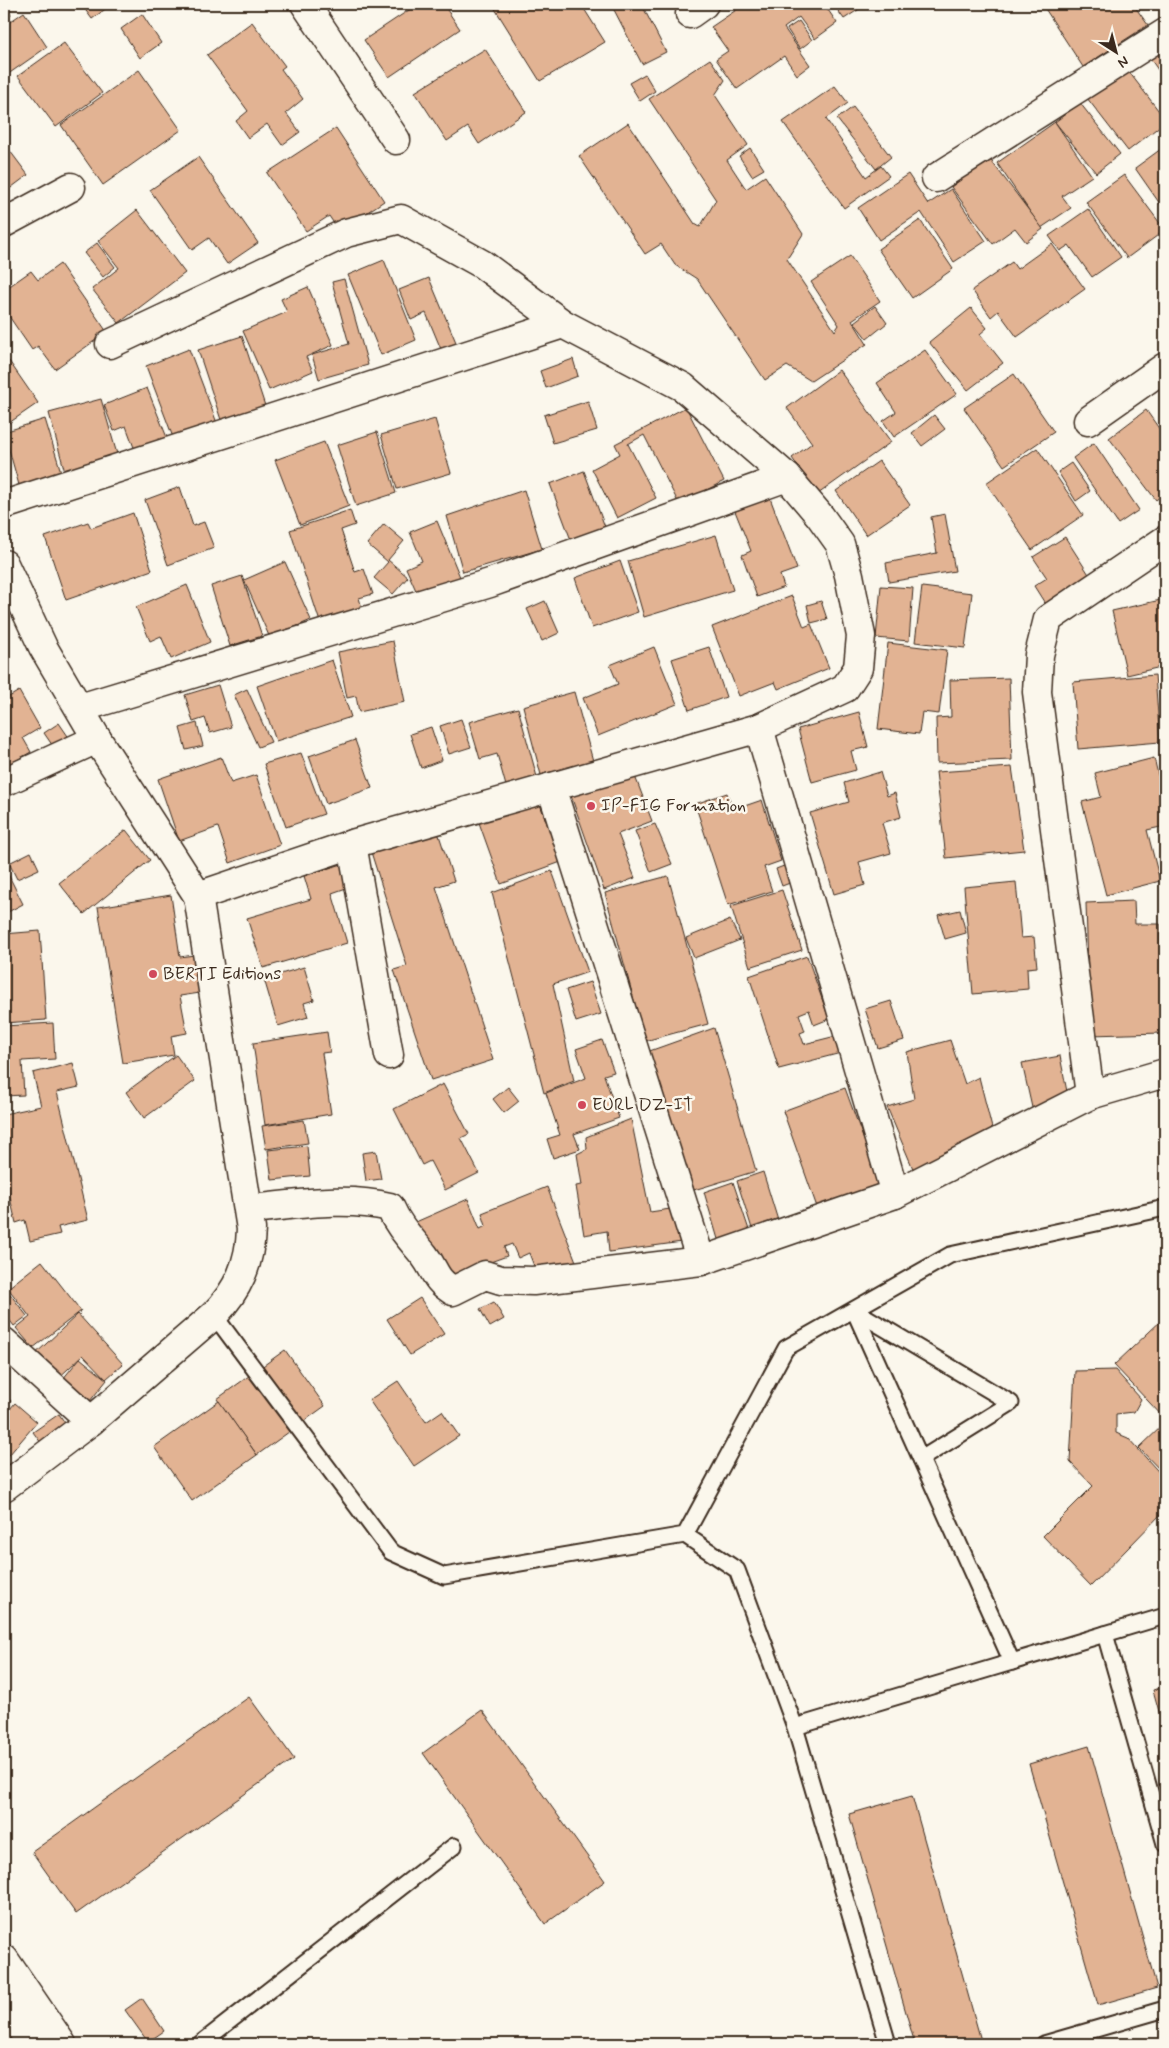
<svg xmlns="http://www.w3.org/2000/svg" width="1169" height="2048" viewBox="0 0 1169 2048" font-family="Mynerve,sans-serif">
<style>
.building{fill:#e2b393;stroke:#3b2a1e}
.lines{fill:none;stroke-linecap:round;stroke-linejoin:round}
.service-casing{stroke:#3b2a1e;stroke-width:19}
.minor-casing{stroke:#3b2a1e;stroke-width:31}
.secondary-casing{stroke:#3b2a1e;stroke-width:31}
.service{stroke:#fbf7ec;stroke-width:15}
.minor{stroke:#fbf7ec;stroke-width:28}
.secondary{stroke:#fbf7ec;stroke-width:28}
.poi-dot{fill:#d1495b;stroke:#fbf7ec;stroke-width:2}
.labels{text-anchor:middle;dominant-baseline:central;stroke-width:5;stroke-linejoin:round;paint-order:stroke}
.poi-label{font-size:18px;fill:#3b2a1e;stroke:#fbf7ec;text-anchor:start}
</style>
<rect width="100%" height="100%" fill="#fbf7ec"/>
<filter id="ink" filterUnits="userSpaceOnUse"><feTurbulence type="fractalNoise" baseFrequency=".02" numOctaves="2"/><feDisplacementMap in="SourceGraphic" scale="10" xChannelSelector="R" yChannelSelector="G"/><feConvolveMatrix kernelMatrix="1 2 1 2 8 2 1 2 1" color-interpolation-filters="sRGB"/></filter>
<g filter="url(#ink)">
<g class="building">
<polygon points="4,4 11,15 4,20"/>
<polygon points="81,4 112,4 92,19"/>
<polygon points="418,4 443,4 460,29 389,77 364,40"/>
<polygon points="492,4 581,4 605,42 540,81"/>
<polygon points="611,4 645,4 642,5 666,52 642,64"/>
<polygon points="745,4 824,4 837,23 815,39 799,17 784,28 810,65 797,75 784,56 737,89 716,59 728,51 711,27"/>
<polygon points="833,4 867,4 844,19"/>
<polygon points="1042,4 1133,4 1148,25 1083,67"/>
<polygon points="24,12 47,47 4,77 4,26"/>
<polygon points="142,14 161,43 140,58 121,29"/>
<polygon points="799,21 812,40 800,49 787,29"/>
<polygon points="252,22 285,66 281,69 303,99 286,113 300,132 282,145 267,124 248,138 236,121 248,111 207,55"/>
<polygon points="1165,42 1165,80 1147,54"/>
<polygon points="64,43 102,93 56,127 18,76"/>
<polygon points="485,49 526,112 479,144 468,127 447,141 415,92"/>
<polygon points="710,59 725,80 715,95 748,145 727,160 746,189 765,176 803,234 787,259 835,331 839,325 811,282 850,256 880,301 852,320 867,344 811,381 787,366 765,380 697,279 675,265 661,244 645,254 579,156 628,123 695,224 700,227 716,200 649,99"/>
<polygon points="1126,68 1165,119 1165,122 1128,151 1087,98"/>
<polygon points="139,70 181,130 103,185 61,125"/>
<polygon points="645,74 655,91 640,101 629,83"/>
<polygon points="835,86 848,103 826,119 866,177 881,166 889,176 844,208 783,122"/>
<polygon points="1080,103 1120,154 1096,173 1055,122"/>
<polygon points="853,107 891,157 876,169 837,119"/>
<polygon points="1055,122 1092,176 1062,196 1071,208 1041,228 997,163"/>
<polygon points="336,128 384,201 339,231 329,216 306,231 267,173"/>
<polygon points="4,143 28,175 4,193"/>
<polygon points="1165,146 1165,211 1135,168"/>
<polygon points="750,148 764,169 752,176 739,156"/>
<polygon points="198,157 258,243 227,264 209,238 192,250 150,190"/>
<polygon points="989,158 1043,229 1026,242 1015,228 993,244 951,187"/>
<polygon points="908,174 928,204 951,189 986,241 954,262 921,212 879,240 858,208"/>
<polygon points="1124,175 1165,230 1127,258 1086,202"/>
<polygon points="1088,209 1121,257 1092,277 1069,245 1060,251 1049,236"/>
<polygon points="137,210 185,273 119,323 92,289 119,268 98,241"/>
<polygon points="920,220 953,269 912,298 878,249"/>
<polygon points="97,243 115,267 103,277 84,253"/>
<polygon points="1052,244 1085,289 1017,337 998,311 991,317 972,290 1012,262 1017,269"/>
<polygon points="384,260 416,340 381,355 348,275"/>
<polygon points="60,264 107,332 55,369 38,346 32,350 4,309 4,290 31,271 38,280"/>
<polygon points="429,278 458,347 443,354 426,313 411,320 399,290"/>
<polygon points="344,279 368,365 319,379 312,355 349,344 332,282"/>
<polygon points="308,287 333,345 306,357 313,371 269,390 243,331 287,312 281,299"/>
<polygon points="875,306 887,323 867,339 854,322"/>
<polygon points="971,308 987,328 980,334 1003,363 968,390 929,342"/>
<polygon points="242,336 269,418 225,432 198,350"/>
<polygon points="189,349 217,423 174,440 146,366"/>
<polygon points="925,350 957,394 894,437 883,421 896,412 877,383"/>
<polygon points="573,359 578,376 546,388 540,371"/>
<polygon points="9,361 38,403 6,425 4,422 4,364"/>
<polygon points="839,370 891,442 818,494 792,458 812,443 787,408"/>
<polygon points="1014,374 1054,432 1004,466 964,408"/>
<polygon points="147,388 168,440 136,453 126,426 114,431 104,405"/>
<polygon points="101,399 119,461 66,476 49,413"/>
<polygon points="588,401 597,430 553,443 544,415"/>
<polygon points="686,407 724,481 679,504 644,435 628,444 656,498 617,518 592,469 620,454 615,444"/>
<polygon points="1146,410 1165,437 1165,493 1156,500 1109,438"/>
<polygon points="934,415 945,429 922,446 912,433"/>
<polygon points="45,419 61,472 19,485 4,432"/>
<polygon points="435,419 451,473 397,489 381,435"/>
<polygon points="377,432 396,493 356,506 337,445"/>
<polygon points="324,442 349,506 300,525 275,460"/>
<polygon points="1094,443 1139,510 1118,524 1073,458"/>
<polygon points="1037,448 1083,515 1032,550 986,483"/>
<polygon points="879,461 910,505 866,535 836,491"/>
<polygon points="1071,463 1090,491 1076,501 1058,472"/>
<polygon points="584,471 608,535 574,548 550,484"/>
<polygon points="180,487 193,526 204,522 214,548 168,565 145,500"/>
<polygon points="524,490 542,549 463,572 447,516"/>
<polygon points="770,498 797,569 780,575 784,587 757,597 742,555 751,551 735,511"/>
<polygon points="350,510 355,525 341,530 355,572 364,569 373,594 359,598 362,608 320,622 290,530"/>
<polygon points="133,513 152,570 66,600 45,537 88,522 91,528"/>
<polygon points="945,514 955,571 889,582 886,563 937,553 931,517"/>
<polygon points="437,521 460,577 418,595 406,568 422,561 410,532"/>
<polygon points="384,524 404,541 388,560 408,577 393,594 374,578 388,562 367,544"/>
<polygon points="716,535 733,590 644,617 628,561"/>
<polygon points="1065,537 1090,576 1046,605 1034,586 1047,578 1033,557"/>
<polygon points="620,561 638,612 592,628 575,578"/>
<polygon points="285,562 311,620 270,638 244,580"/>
<polygon points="242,576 262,636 230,646 211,586"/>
<polygon points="187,585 210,642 171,659 161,636 150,641 136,607"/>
<polygon points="881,586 913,588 909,641 876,638"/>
<polygon points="922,587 972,593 965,648 915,642"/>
<polygon points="792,596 804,627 811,624 829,668 778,689 775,682 739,696 712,627"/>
<polygon points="1165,599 1165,666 1127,675 1112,611"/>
<polygon points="545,601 559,633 542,641 527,609"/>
<polygon points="821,601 827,619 811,623 807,605"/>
<polygon points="393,641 405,702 359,712 356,696 347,698 338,652"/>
<polygon points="888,643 947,650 939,714 922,712 919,734 878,729"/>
<polygon points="654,647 677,704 598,736 583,698 618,684 610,665"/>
<polygon points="709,647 726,697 689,710 672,659"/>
<polygon points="332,660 351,717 276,741 257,686"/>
<polygon points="1155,675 1160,742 1078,749 1073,682"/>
<polygon points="1009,678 1012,760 937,763 936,718 951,717 950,680"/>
<polygon points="218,685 231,727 210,733 205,718 193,722 185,695"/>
<polygon points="247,689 271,742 258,747 234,695"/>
<polygon points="19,691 40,728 23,738 31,752 4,767 4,700"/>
<polygon points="574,692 593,761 541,775 523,706"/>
<polygon points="518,708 537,777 506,786 497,754 480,759 469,722"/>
<polygon points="859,712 868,747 851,751 856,770 812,782 798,729"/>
<polygon points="461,719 471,747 449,754 440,726"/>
<polygon points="59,723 74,745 59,755 44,733"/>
<polygon points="197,723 203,746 186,750 180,728"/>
<polygon points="431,727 442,760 421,768 410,734"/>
<polygon points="355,740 372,788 326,804 309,756"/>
<polygon points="301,753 324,814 286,827 264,764"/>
<polygon points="221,757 231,783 256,775 280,845 230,863 218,827 179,841 158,779"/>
<polygon points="1154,758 1165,803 1165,826 1147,830 1160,881 1106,895 1082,802 1101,797 1095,773"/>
<polygon points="1012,767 1024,850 946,858 936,772"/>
<polygon points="633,771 652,821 618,834 635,878 604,890 570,793"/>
<polygon points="880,772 887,796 895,793 901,817 882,823 891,853 859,862 865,885 834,894 810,813 849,802 844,783"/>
<polygon points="727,793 733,810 762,800 781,861 764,867 772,891 728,905 695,804"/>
<polygon points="537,796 561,862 501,884 477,817"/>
<polygon points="655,824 672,864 651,872 635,831"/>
<polygon points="437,829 454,881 436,887 493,1060 431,1080 394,970 407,966 371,852"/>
<polygon points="126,830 150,860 84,914 59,883"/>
<polygon points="31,852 39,869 17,879 9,863"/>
<polygon points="342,864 349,887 332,893 347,943 263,968 247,918 311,899 304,876"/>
<polygon points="789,864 795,881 782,886 776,869"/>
<polygon points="4,866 23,904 4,914"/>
<polygon points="552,871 588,972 553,984 574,1081 544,1093 492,893"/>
<polygon points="668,876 708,1024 645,1041 605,893"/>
<polygon points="1016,882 1021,938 1034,937 1037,967 1027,968 1028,989 973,994 964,887"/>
<polygon points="782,890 802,950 750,967 731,906"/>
<polygon points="171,895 180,957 194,955 200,993 180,996 187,1033 171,1036 174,1055 123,1063 98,907"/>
<polygon points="1134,901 1135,924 1160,924 1163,1033 1090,1035 1086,903"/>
<polygon points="960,910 966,933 945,939 938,915"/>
<polygon points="730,920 740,940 694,958 686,938"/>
<polygon points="40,931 46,1020 4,1023 4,934"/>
<polygon points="807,956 829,1019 814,1025 809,1010 799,1014 805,1031 800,1033 804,1044 836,1036 841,1053 779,1069 749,976"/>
<polygon points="304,967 314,1000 304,1003 308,1017 278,1026 264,979"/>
<polygon points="590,982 601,1014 576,1022 566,990"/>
<polygon points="891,1001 904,1040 878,1048 865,1009"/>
<polygon points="53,1023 55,1059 22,1061 24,1095 4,1096 4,1026"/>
<polygon points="714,1028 756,1171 694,1190 644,1053"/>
<polygon points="327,1032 330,1052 322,1053 331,1114 265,1125 253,1043"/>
<polygon points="602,1040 614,1072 604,1075 619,1118 574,1134 580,1149 553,1158 547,1139 560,1135 546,1093 586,1078 576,1049"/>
<polygon points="950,1040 965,1084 979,1077 995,1140 914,1171 887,1107 914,1099 907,1052"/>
<polygon points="176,1055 195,1081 144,1118 126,1092"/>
<polygon points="1060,1056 1069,1102 1035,1121 1022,1063"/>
<polygon points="73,1063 79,1087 57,1092 88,1220 58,1227 60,1234 30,1241 25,1220 16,1223 4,1172 4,1114 41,1106 33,1073"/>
<polygon points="443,1084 469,1134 461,1138 479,1173 445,1190 430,1161 422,1165 394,1109"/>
<polygon points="508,1087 519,1101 504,1113 493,1099"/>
<polygon points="845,1088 881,1187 818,1210 783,1111"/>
<polygon points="631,1119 650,1212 677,1208 682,1242 609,1252 607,1231 584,1235 576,1186 582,1185 577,1154 587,1149 586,1137"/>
<polygon points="304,1120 308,1143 266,1149 262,1126"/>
<polygon points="307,1146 310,1176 272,1180 268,1150"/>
<polygon points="376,1151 381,1179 366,1181 362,1153"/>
<polygon points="763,1172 780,1227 754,1235 737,1181"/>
<polygon points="733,1182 751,1236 720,1246 704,1192"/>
<polygon points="547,1187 577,1264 539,1279 529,1253 518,1258 512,1244 504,1247 507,1256 449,1277 409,1225 468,1199 480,1229 486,1226 482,1213"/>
<polygon points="42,1261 81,1311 33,1348 16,1328 30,1317 8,1288"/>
<polygon points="10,1294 27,1316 14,1326 4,1313 4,1299"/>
<polygon points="420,1298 444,1334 410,1355 387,1319"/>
<polygon points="494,1302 504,1319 490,1327 480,1309"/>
<polygon points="78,1314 123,1364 106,1379 83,1355 54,1382 31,1358"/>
<polygon points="1165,1317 1165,1419 1114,1365"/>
<polygon points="285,1350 325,1406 257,1455 217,1399"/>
<polygon points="80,1358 107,1380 85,1407 58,1385"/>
<polygon points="1115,1370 1141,1399 1134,1412 1116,1414 1116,1433 1128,1438 1165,1479 1165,1510 1091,1586 1043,1536 1093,1486 1070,1462 1075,1371"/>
<polygon points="398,1381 426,1422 442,1411 459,1436 414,1466 369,1400"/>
<polygon points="4,1394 11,1401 4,1409"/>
<polygon points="219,1401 257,1455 192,1501 154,1447"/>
<polygon points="15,1403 37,1422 4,1461 4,1416"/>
<polygon points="59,1414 69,1429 44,1447 33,1432"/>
<polygon points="1164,1424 1165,1472 1163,1473 1139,1448"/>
<polygon points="1165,1686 1165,1733 1153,1690"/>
<polygon points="249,1697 294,1759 76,1914 32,1852"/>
<polygon points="482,1710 605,1881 545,1924 423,1753"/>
<polygon points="1089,1746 1157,1988 1098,2005 1029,1764"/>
<polygon points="912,1796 982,2044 915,2044 849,1814"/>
<polygon points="142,1998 164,2031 148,2042 125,2010"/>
</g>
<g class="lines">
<defs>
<g id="service">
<polyline points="854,1310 1012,1662"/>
<polyline points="854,1310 1011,1403 921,1459"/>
<polyline points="214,1315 391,1552 444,1576 685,1535 786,1348 950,1255 1165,1208"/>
<polyline points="685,1535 737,1570 795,1727 1165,1616"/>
<polyline points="1105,1634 1165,1844"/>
<polyline points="795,1727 888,2044"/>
<polyline points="200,2044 454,1846"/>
<polyline points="1044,2044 1165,2009"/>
</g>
<g id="minor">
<polyline points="305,4 396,140"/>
<polyline points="690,14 704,4"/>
<polyline points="936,178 1165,33"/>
<polyline points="4,223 71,187"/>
<polyline points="110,344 346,233 401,219 482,264 563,324 683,387 787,477 820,516 840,544 849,575 861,636 858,668 845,688 759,728 352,844 198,896"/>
<polyline points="1088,421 1165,367"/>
<polyline points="4,505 563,324"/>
<path d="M 4,564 L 43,647 L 97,739 L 198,896 L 251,1229 C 250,1264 238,1290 214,1315 L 91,1421 L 4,1487"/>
<polyline points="80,708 490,583 787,477"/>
<polyline points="759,728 895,1194"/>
<polyline points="4,782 97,739"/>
<polyline points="551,787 701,1261"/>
<polyline points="352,844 389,1055"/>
<polyline points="1090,1095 1037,692 1039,655 1048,619 1165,540"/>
<path d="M 249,1209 C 296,1205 344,1196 390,1207 C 398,1226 411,1239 424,1255 C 437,1272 433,1278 453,1291 L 485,1275 L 501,1280 L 533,1281 L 701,1261 L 895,1194 L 1090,1095 L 1165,1073"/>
<polyline points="4,1342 91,1421"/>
</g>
<g id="secondary">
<polyline points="4,1959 62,2044"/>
<polyline points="4,2004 32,2044"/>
</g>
</defs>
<use href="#service" class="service-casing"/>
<use href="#minor" class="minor-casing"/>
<use href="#secondary" class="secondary-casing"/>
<use href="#service" class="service"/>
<use href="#minor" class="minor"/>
<use href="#secondary" class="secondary"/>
</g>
</g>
<g class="poi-dot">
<circle cx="591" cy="806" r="5"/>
<circle cx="153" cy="974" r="5"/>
<circle cx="582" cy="1105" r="5"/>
</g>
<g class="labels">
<g class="poi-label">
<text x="601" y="806">IP-FIG Formation</text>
<text x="163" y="974">BERTI Editions</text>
<text x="592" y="1105">EURL DZ-IT</text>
</g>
</g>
<rect width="1169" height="2048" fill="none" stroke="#fbf7ec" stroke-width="20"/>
<rect x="10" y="10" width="1149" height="2028" fill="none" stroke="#3b2a1e" stroke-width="2" filter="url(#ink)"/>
<g transform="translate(1116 52) rotate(144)" stroke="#fbf7ec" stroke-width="4" paint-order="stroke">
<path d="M0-4L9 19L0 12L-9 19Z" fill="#3b2a1e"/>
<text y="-8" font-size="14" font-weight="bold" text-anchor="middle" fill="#3b2a1e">N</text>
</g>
</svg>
